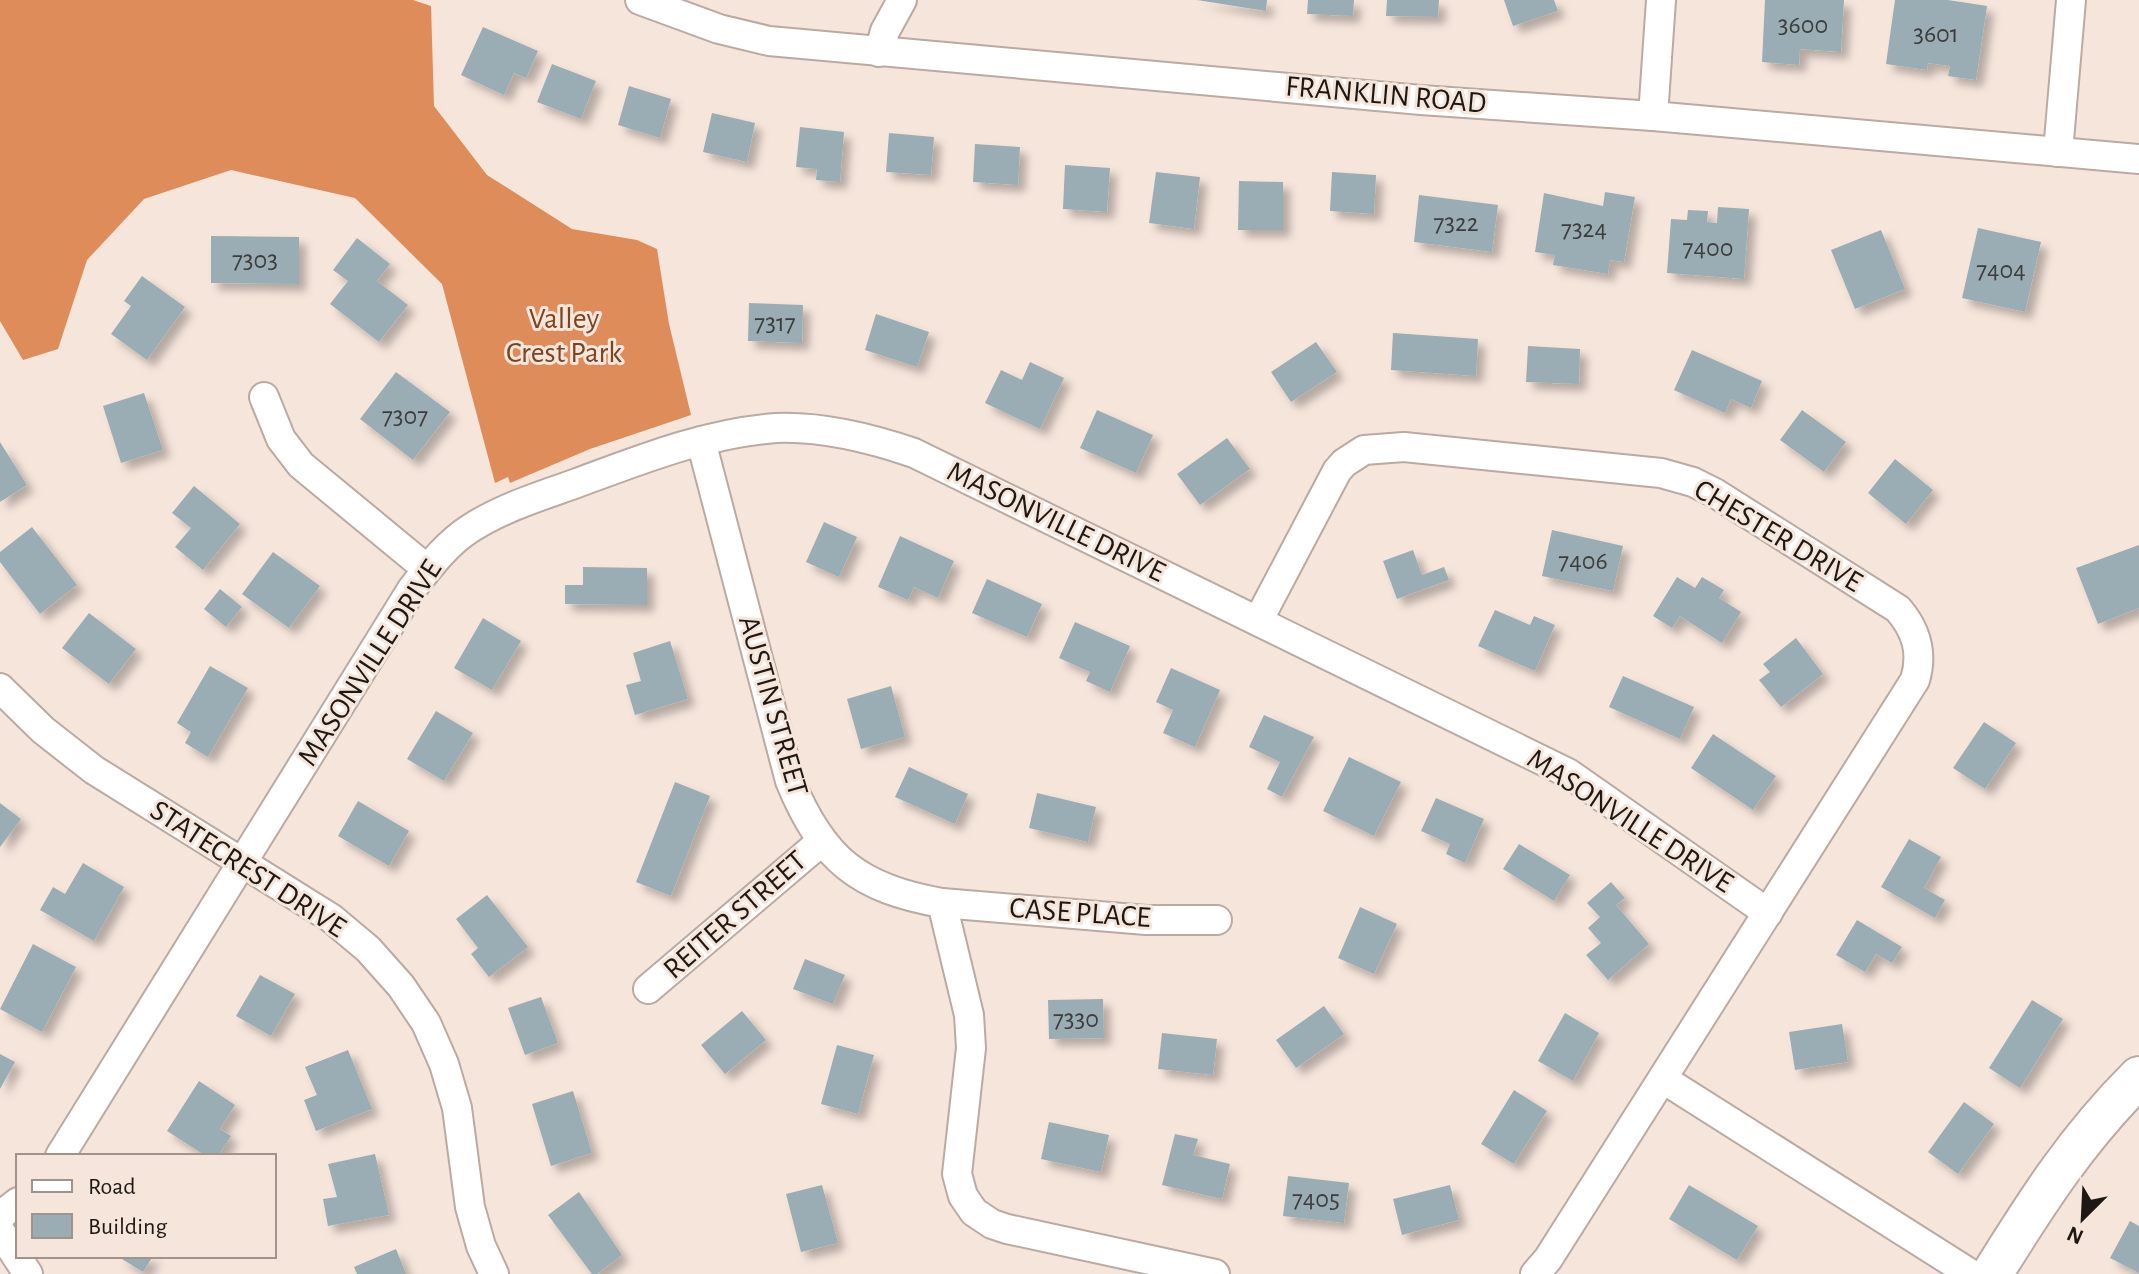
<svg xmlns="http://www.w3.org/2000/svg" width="2139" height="1274" viewBox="0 0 2139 1274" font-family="'Alegreya Sans',sans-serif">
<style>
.forest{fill:#de8c59}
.building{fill:#9badb4;filter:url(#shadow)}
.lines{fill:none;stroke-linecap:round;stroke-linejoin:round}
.street-casing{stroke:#baaaa1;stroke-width:32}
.secondary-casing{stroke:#baaaa1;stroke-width:44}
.street{stroke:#fff;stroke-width:28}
.secondary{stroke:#fff;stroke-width:40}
.labels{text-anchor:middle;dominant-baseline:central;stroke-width:6;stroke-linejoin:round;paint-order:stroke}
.number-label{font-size:26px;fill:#3c3d3c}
.street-label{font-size:30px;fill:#1d1814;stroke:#f6e5db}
.park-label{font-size:30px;fill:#7b441f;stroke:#f6e5db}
</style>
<defs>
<filter id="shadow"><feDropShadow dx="7" dy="7" stdDeviation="4" flood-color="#0004"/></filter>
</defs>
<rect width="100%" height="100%" fill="#f6e5db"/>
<polygon class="forest" points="0,0 413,0 431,6 434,106 487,175 572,229 637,240 657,249 669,324 691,415 590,449 510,483 508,477 495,483 442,284 355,198 231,170 144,199 87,260 58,349 23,360 0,321"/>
<g class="building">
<polygon points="1197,0 1267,0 1266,11"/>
<polygon points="1308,0 1354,0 1353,16 1307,14"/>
<polygon points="1387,0 1439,0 1438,17 1386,16"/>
<polygon points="1504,0 1554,0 1558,11 1513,26"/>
<polygon points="1765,0 1844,0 1841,52 1800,49 1799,65 1762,62"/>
<polygon points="1895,0 1948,0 1987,6 1976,80 1948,76 1950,66 1928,63 1927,70 1886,64"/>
<polygon points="483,27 538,51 526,78 514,73 504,95 461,75"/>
<polygon points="552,64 596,81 581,119 537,102"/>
<polygon points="629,86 671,99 660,138 618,125"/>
<polygon points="712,113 755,123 747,162 703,152"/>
<polygon points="800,127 844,132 840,182 816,180 817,169 796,167"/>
<polygon points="889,133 934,137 931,175 886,172"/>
<polygon points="975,144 1020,147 1018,185 973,182"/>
<polygon points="1065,165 1110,168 1107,212 1063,209"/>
<polygon points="1156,172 1200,177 1194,229 1149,223"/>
<polygon points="1332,172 1376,175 1374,214 1330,211"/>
<polygon points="1239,181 1283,182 1283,230 1238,230"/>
<polygon points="1605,192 1635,197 1624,262 1610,260 1608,274 1553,265 1555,255 1535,252 1544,193 1603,206"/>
<polygon points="1419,195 1498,205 1492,252 1414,242"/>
<polygon points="1718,207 1749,209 1744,279 1667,273 1671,219 1687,220 1688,210 1708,211 1707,222 1717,223"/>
<polygon points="1978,228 2041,242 2025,312 1962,298"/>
<polygon points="1881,230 1905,289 1855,309 1831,250"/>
<polygon points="211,236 299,237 299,284 211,283"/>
<polygon points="357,238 390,264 377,281 408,305 379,342 330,304 348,281 333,270"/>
<polygon points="142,276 185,307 147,360 111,334 131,306 124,301"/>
<polygon points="749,303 803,305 802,343 748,341"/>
<polygon points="876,314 929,332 917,367 865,350"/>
<polygon points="1393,333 1478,339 1476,376 1391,370"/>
<polygon points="1316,342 1337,372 1291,402 1271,372"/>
<polygon points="1528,346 1580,349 1579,384 1526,382"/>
<polygon points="1692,350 1762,381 1751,408 1731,399 1725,413 1674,390"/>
<polygon points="1030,362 1064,378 1040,429 985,403 1001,370 1022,380"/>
<polygon points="396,372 450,412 413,460 360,419"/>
<polygon points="144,393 163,450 121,463 103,406"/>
<polygon points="1097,410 1153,435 1136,473 1080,448"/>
<polygon points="1802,410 1846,442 1824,472 1780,440"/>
<polygon points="1227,438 1250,469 1200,505 1177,474"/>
<polygon points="0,442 27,485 0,502"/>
<polygon points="1895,459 1933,490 1906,524 1868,493"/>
<polygon points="194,486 240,524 203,570 175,547 191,528 172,513"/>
<polygon points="824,522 857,537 839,577 806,562"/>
<polygon points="32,527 77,585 40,614 0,562 0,552"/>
<polygon points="1552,530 1623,546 1613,591 1542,576"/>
<polygon points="900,536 954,561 938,598 914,587 908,600 878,587"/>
<polygon points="2139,545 2139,608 2098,624 2076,568"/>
<polygon points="1413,550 1422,575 1444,567 1449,580 1397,599 1383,561"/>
<polygon points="273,552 320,586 289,628 242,594"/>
<polygon points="583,567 647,568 647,605 565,604 565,585 583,585"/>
<polygon points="1677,577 1695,588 1702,577 1724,590 1719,598 1741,612 1722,643 1680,616 1672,628 1653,616"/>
<polygon points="987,579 1042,604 1027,637 972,613"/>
<polygon points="220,589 242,607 226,627 204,609"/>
<polygon points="1495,610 1530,625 1534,616 1555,625 1535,671 1478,646"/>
<polygon points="89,613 136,649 109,684 62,648"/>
<polygon points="483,618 521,641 492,690 454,668"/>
<polygon points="1075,622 1130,646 1110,692 1086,681 1090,672 1059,658"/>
<polygon points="1796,638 1823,674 1781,707 1759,680 1770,672 1763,664"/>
<polygon points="670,641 688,699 635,715 626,685 641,681 633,653"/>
<polygon points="210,666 248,688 208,757 185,743 191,732 177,723"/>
<polygon points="1171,668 1220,690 1195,747 1163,733 1173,710 1156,702"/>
<polygon points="1623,676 1694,707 1680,739 1609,707"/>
<polygon points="891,686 905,737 861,749 847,699"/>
<polygon points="436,711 473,733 444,781 407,759"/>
<polygon points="1264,715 1314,737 1282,797 1267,789 1280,762 1249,747"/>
<polygon points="1984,722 2016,743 1985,789 1953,768"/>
<polygon points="1713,734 1776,776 1753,810 1691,768"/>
<polygon points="1349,757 1401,782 1374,836 1323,811"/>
<polygon points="909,767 968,794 955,824 895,797"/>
<polygon points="675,782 710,796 671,896 636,882"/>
<polygon points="1037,793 1096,807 1088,842 1029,828"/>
<polygon points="1436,798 1484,819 1465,863 1446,854 1450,844 1421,831"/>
<polygon points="358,801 409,831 389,866 338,836"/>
<polygon points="0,803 21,819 0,847"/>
<polygon points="1909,839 1941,857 1924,888 1945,900 1935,918 1881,887"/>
<polygon points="1519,844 1570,875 1554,901 1503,869"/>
<polygon points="83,863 124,887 94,941 40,910 53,887 65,894"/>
<polygon points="1611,882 1625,898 1616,905 1649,944 1608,980 1586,955 1601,943 1588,928 1600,917 1587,903"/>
<polygon points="487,895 528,947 489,977 471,954 478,948 456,919"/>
<polygon points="1360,907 1397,924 1374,974 1338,958"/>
<polygon points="1857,920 1902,947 1892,963 1876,954 1865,972 1836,955"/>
<polygon points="33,944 76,967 42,1032 0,1009"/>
<polygon points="805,959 845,975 833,1004 793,989"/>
<polygon points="260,975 295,994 271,1036 236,1016"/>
<polygon points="541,997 558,1043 525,1055 508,1008"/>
<polygon points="1103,999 1104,1038 1049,1039 1048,1000"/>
<polygon points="2032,1000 2063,1019 2020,1088 1989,1068"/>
<polygon points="1324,1006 1344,1034 1296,1068 1276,1040"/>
<polygon points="742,1011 766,1040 725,1074 701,1045"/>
<polygon points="1565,1013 1599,1033 1573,1081 1538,1061"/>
<polygon points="1842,1024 1848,1062 1795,1070 1789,1032"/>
<polygon points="1162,1033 1217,1039 1213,1075 1158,1069"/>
<polygon points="837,1045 874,1055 858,1114 821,1104"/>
<polygon points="348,1050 372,1109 316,1131 304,1100 317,1095 305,1067"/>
<polygon points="0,1054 15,1062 0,1089"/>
<polygon points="199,1081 235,1105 220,1129 231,1136 218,1156 206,1156 167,1131"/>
<polygon points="1514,1090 1547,1111 1514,1164 1481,1144"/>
<polygon points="573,1091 592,1153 551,1166 532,1104"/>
<polygon points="1964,1102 1994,1124 1958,1174 1928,1152"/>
<polygon points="1049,1122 1109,1135 1101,1172 1041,1159"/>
<polygon points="1175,1134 1198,1139 1193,1155 1230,1164 1222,1199 1162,1185"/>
<polygon points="375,1154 389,1215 328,1226 323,1199 337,1197 328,1164"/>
<polygon points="1288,1176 1349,1183 1344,1223 1283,1216"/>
<polygon points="822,1185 838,1243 801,1252 786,1194"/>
<polygon points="1450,1185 1459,1220 1402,1235 1393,1199"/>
<polygon points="1689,1185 1758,1226 1737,1260 1669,1219"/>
<polygon points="579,1192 622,1255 597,1274 592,1274 548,1215"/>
<polygon points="2130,1221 2139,1226 2139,1273 2110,1258"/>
<polygon points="396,1249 406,1274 357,1274 354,1267"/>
<polygon points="117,1256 153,1256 143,1272"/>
</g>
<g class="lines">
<defs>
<g id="street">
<polyline points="640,0 719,29 769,41 1421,100 1653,116 2139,159"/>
<polyline points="879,52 885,31 902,0"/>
<polyline points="1653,116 1661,0"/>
<polyline points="2058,152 2071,0"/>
<polyline points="264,397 281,439 301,465 427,569"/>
<path d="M 701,441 L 790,781 C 822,859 859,889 942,903 L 969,1015 L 971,1048 L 957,1174 L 963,1196 L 974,1212 L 992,1224 L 1007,1229 L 1215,1274"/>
<path d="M 1258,621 L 1337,471 L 1344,463 L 1364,450 L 1404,447 L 1661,473 L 1693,482 L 1715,493 L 1898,609 C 1917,631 1923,653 1915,680 L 1548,1259 L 1535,1274"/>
<polyline points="0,688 43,730 94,770 331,918 368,949 401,986 426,1023 444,1064 457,1108 470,1207 481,1246 494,1274"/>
<polyline points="942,903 1146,920 1217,920"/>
<polyline points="648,989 822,841"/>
<polyline points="1663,1079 1971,1274"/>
<path d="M 60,1156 L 412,589 C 429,567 447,543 471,528 C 504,507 541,496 577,483 C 642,459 707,433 776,428 C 823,426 870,438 914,453 L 1568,773 L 1768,913"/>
<polyline points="0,1216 18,1202"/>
<polyline points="0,1231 28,1274"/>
</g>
<path id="secondary" d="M 1992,1274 C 2038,1200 2077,1139 2139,1077"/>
</defs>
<use href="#street" class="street-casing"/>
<use href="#secondary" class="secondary-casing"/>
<use href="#street" class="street"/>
<use href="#secondary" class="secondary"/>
</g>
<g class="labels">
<g class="number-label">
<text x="1803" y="25">3600</text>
<text x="1936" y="34">3601</text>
<text x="1456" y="223">7322</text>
<text x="1584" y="229">7324</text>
<text x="1708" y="248">7400</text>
<text x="255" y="260">7303</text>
<text x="2001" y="270">7404</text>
<text x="775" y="323">7317</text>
<text x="405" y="416">7307</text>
<text x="1583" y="561">7406</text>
<text x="1076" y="1019">7330</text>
<text x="1316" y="1199">7405</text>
</g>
<g class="street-label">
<text transform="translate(1386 95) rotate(5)">FRANKLIN ROAD</text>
<text transform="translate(1056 522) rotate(26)">MASONVILLE DRIVE</text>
<text transform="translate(1778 536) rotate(31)">CHESTER DRIVE</text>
<text transform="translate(370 663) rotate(-57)">MASONVILLE DRIVE</text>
<text transform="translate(773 706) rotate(74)">AUSTIN STREET</text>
<text transform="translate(1630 821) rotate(33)">MASONVILLE DRIVE</text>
<text transform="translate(248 869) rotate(33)">STATECREST DRIVE</text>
<text transform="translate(1080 913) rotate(4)">CASE PLACE</text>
<text transform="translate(735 915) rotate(-41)">REITER STREET</text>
</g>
<g class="park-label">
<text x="564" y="319">Valley<tspan x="564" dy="34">Crest Park</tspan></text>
</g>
</g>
<rect x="16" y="1154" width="260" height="104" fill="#f6e5db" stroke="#9f938b" stroke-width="2"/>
<rect x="32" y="1180" width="40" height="12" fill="#ffffff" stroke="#9f938b" stroke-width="2"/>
<text x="88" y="1194" font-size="24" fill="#1d1814">Road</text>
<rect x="32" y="1214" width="40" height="24" fill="#9badb4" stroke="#9f938b" stroke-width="2"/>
<text x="88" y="1234" font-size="24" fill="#1d1814">Building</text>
<g transform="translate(2083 1218) rotate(204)" stroke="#f6e5db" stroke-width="6" paint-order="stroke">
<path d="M0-6L14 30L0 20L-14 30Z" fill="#1d1814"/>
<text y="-12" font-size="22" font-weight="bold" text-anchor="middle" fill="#1d1814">N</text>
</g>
</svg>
